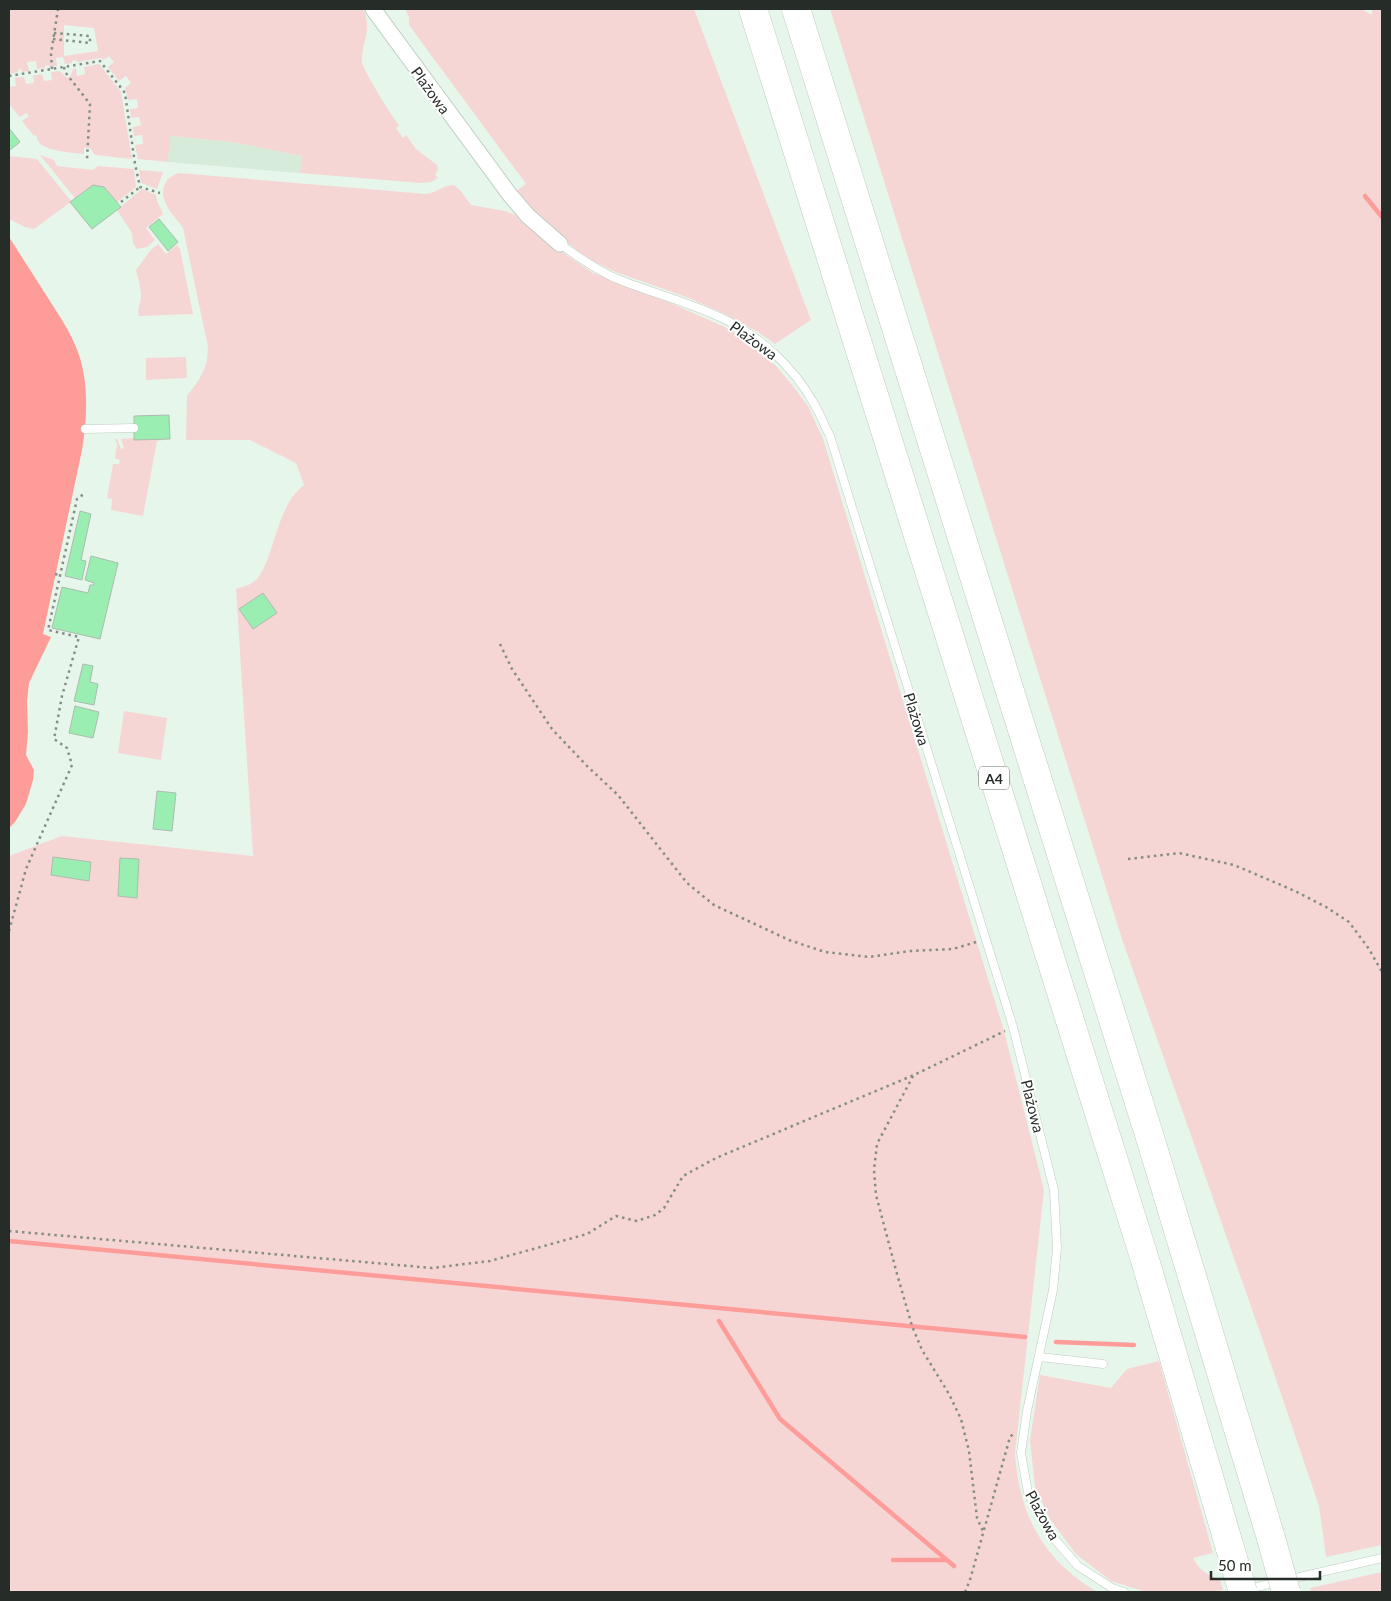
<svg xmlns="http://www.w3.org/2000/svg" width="1391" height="1601" viewBox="0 0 1391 1601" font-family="Lato,sans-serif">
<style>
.built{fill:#d6ebda}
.green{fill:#f6d6d4;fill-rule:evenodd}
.water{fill:#fe9c99}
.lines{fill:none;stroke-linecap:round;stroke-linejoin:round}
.stream{stroke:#fe9c99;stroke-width:4.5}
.building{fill:#9aeeb1;stroke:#adbbb0}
.service-casing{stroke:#beccc0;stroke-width:9}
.minor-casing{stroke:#beccc0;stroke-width:17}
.motorway-casing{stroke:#beccc0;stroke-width:29}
.path{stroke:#838e86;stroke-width:2.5;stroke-dasharray:2.5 4;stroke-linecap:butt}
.service{stroke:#fff;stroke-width:8}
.minor{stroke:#fff;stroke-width:15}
.motorway{stroke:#fff;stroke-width:28}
.motorway-bridge-casing{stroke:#beccc0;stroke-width:29;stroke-linecap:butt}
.motorway-bridge{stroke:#fff;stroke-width:28}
.labels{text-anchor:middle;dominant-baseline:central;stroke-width:4;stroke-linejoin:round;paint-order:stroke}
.shield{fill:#fff;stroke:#676b68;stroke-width:1}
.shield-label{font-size:14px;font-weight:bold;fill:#262c28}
.street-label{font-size:15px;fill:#262c28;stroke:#fff}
</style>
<rect width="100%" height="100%" fill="#e7f6ea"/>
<polygon class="built" points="169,136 232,142 303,156 300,173 168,162"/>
<g class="green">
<path d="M 9,9 L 363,9 C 373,31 361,42 362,62 C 363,70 392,117 399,125 L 396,128 L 403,138 L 406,135 L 416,149 L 437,165 L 438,169 L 435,175 L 438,178 L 431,182 L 421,183 L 300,173 L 302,156 L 232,142 L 170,136 L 168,162 L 138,159 L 135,145 L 143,144 L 142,135 L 134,136 L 133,127 L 141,125 L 139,117 L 131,118 L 130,109 L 138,108 L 137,99 L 128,100 L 125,88 L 131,83 L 126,76 L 119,81 L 108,67 L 114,62 L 109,56 L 103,60 L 101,58 L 77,62 L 76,60 L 72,61 L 72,63 L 65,64 L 63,57 L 56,58 L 57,66 L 49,67 L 49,65 L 45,66 L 45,68 L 37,69 L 36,61 L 27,62 L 29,71 L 22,72 L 22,69 L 18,70 L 18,72 L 9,74 ZM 64,25 L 94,28 L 98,51 L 64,56 Z"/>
<polygon points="405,9 694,9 811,320 775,344 758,332 725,314 689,298 616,272 588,259 540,220 515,192 526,184 409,25 409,17"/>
<polygon points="830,9 1361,9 1372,15 1372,9 1382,9 1382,1545 1326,1557 1319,1506 1261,1335 1122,939"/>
<path d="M 99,64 L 121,92 L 132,159 L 95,155 L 90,148 L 84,148 L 84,154 C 74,153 43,151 38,141 C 37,139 37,137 36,135 L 34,136 L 22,121 L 29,116 L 26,113 L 20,117 L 9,104 L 9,87 L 16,86 L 15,78 L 24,77 L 26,84 L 34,83 L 33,76 L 42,74 L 44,81 L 52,80 L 51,72 L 60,71 L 67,78 L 71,75 L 73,69 L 76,68 L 77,76 L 85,74 L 84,67 Z"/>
<path d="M 40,155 L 54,160 L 57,166 L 93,170 L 98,166 L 134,169 L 136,187 L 117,202 C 99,181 97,180 75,198 Z"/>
<polygon points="9,156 37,159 71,201 71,202 34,229 25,227 9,219"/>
<polygon points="139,170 163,172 157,189 141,183"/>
<path d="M 179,173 L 426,194 C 436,193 443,185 454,185 L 460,190 L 471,205 L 505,211 L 515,215 L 524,220 L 559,250 L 593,273 L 675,305 L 727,328 L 753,345 L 776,366 L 792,385 L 808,406 L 823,439 L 1004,1031 L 1044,1190 L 1015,1453 C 1019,1514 1043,1561 1098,1592 L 9,1592 L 9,856 L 62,836 L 253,856 L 236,589 C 243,587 251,585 257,579 C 263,572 266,563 269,555 C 278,531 283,501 304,485 L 296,463 L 250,440 L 186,440 L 187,396 L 198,381 L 204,370 L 207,360 L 208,347 L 183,228 C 174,215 156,200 166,182 C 169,177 173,175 179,173 Z"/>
<polygon points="142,189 156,195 157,201 163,214 146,228 155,240 147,247 137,249 133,243 132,233 117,210"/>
<path d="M 158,244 L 166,254 L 177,245 L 180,249 L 193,314 L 139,316 C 137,306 141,304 141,296 C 141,287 138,278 136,270 L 150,251 Z"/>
<polygon points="186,357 187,378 146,380 146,358"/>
<polygon points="134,438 170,439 157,441 143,516 111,510 112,499 107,498 113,464 119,464 120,460 115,458 117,444 115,439 117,439 121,449 124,448 121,439"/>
<polygon points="124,711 167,718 161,760 118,753"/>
<path d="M 1159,1361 L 1213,1553 L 1193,1558 C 1199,1570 1208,1575 1220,1580 L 1223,1590 L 1207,1592 L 1146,1592 L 1111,1581 L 1076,1554 L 1050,1519 L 1035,1487 L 1030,1440 L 1040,1375 L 1111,1388 L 1127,1369 Z"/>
<polygon points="1382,1572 1382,1592 1311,1592 1310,1588"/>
</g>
<path class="water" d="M 9,237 C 22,257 35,278 48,298 C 60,317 72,334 79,355 C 89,385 87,420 82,450 L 43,634 L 51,637 L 29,683 L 27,701 L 28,732 L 26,755 L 34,770 L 33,780 L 26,804 L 15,822 L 9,828 Z"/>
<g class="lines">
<g class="stream">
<polyline points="1365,196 1382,217"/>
<polyline points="9,1241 1025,1337"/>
<polyline points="719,1321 780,1419 954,1566"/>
<polyline points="1056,1342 1134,1345"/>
<polyline points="893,1560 945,1560"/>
</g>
</g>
<g class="building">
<polygon points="9,128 20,142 10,150 9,148"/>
<polygon points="93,185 104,187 121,207 92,229 70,202"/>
<polygon points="159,219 178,242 168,251 149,227"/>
<polygon points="169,415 170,439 134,440 134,416"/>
<polygon points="80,511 91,514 81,560 86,561 82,580 65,576"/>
<polygon points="91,556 118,563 100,639 52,628 62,587 88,593 90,585 94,585 94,583 85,580"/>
<polygon points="263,593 277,613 253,629 239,609"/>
<polygon points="83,664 93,666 90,682 98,684 94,705 74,701"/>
<polygon points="75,706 99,712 93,738 69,733"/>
<polygon points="157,791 176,793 172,831 153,829"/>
<polygon points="53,857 91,862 89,881 51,875"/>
<polygon points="120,858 139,859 137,898 118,896"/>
</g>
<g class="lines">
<defs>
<g id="service">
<path d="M 560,244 C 578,257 595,269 615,278 C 651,293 690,302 726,320 C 761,337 794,368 813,402 C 820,413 824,425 830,436 L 1013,1027 L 1054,1190 L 1057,1248 L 1053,1290 L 1027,1411 L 1021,1453 L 1028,1493 L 1051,1535 L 1078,1566 L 1112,1588 L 1124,1592"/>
<polyline points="85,429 134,428"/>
<polyline points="1040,1357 1103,1364"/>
<polyline points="1248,1589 1382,1558"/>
</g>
<polyline id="minor" points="373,9 510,195 528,216 560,244"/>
<g id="motorway">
<polyline points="753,9 1145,1260 1230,1548"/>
<polyline points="796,9 1152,1144 1271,1538"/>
</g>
</defs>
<use href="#service" class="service-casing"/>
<use href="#minor" class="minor-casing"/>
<use href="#motorway" class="motorway-casing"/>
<g class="path">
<polyline points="53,39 90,43 90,36 54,33"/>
<polyline points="64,67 65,72 90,104 87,160"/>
<polyline points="52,69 51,54 58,9"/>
<polyline points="9,76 100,61 125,93 135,164 140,187 160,193"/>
<polyline points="121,202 140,187"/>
<polyline points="55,574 61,575"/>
<polyline points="500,644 512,669 552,729 586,765 618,795 687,883 714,905 789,940 825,952 869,957 910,951 953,949 976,942"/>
<polyline points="1128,859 1179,853 1234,865 1295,891 1326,907 1349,922 1369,949 1382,972"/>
<polyline points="9,931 26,869 72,765 67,748 54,739 62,696 79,637 48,630 77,499 81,497 83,493"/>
<polyline points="913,1076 877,1144 874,1170 876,1195 897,1274 912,1326 922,1350 949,1394 961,1419 969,1451 977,1518 983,1531"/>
<polyline points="9,1231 432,1268 490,1261 587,1234 616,1216 637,1221 655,1215 664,1208 683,1176 716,1158 914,1075 1005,1031"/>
<polyline points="965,1592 970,1580 1010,1437 1013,1434"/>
</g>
<use href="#service" class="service"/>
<use href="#minor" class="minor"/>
<use href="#motorway" class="motorway"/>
<defs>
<g id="motorway-bridge">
<polyline points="1271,1538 1286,1592"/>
<polyline points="1230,1548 1243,1592"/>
</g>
</defs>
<use href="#motorway-bridge" class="motorway-bridge-casing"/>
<use href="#motorway-bridge" class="motorway-bridge"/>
</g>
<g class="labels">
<rect class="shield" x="979" y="766.5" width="30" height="23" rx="4"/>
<g class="shield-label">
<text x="994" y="778">A4</text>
</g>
<g class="street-label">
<text transform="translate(431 90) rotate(54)">Plażowa</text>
<text transform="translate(754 340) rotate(36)">Plażowa</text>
<text transform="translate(917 719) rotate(73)">Plażowa</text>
<text transform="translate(1033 1106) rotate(76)">Plażowa</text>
<text transform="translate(1043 1515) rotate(61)">Plażowa</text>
</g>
</g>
<rect width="1391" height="1601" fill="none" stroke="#262c28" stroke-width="20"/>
<path d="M1211 1571v8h109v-8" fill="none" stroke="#262c28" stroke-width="2.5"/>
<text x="1218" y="1571" font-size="15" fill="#262c28" stroke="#ffffff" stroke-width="4" paint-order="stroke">50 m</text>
</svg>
